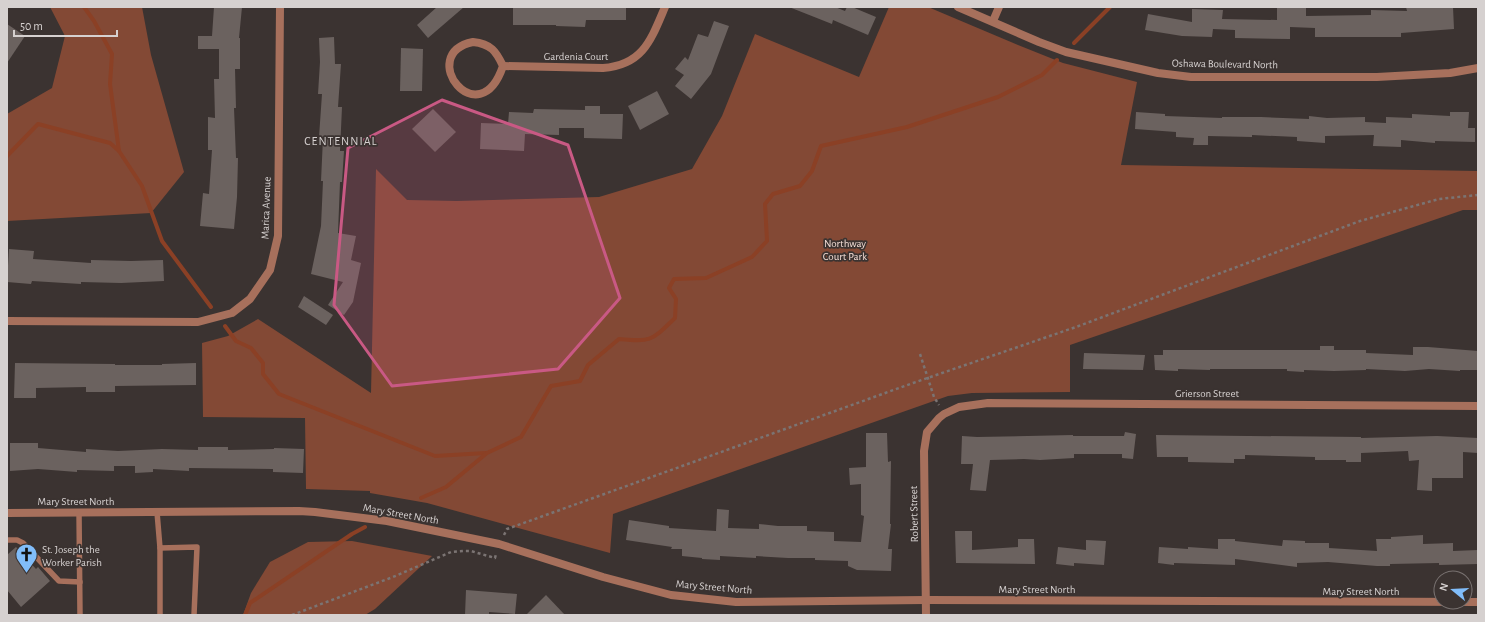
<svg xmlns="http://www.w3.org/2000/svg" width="1485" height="622" viewBox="0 0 1485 622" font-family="'Alegreya Sans',sans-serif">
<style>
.green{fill:#834935}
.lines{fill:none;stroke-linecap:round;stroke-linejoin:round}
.stream{stroke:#8b4025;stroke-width:4}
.building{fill:#6b625f}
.path{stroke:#7b7473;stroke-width:2.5;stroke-dasharray:3 3;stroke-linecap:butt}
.service{stroke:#a7705c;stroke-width:5.5}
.minor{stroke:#a7705c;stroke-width:8}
.marked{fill:#c95984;fill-opacity:0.2;stroke:#c95984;stroke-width:3;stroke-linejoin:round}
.labels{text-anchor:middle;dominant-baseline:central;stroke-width:3.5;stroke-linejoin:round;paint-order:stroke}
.street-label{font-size:11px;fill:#d6d1d0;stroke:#3b3331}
.park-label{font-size:11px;fill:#f4ddd5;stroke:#3b3331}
.poi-label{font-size:11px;fill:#d6d1d0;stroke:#3b3331;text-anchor:start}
.neighbourhood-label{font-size:12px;letter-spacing:1px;fill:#d6d1d0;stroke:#3b3331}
</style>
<rect width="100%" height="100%" fill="#3b3331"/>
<g class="green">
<polygon points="50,7 142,7 151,55 184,172 151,213 7,221 7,114 52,88 65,36"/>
<polygon points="889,7 928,7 1018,45 1063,63 1137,82 1121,165 1478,171 1478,210 1463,210 1070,345 1070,392 972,393 948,396 613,514 610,553 427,503 370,493 370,491 306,489 305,418 203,417 202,343 228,336 258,319 371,393 376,169 407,200 457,201 599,197 692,169 722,116 755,34 859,77"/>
<polygon points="352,541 432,556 375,609 365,615 243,615 251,593 270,562 308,542"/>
</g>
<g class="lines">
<g class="stream">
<polyline points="84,7 94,21 112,54 110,84 119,151"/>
<polyline points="1074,43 1110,7"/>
<polyline points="7,156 38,124 110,143 119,151 142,186 162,241 211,307"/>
<polyline points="225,326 236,341 251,348 263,363 263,374 279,394 435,456 486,453"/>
<path d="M 421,498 L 446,487 L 487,453 L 521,437 L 551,386 L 580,381 L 588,365 L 619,339 C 652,342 651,341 675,318 L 676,299 L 669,288 L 674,279 L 706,278 L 752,257 L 767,241 L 765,204 L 773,194 L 800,186 L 812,171 L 821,146 L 907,127 L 998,97 L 1042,75 L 1057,60"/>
<polyline points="245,615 250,603 352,534 365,527"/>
</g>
</g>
<g class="building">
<polygon points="214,7 242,7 239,38 240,38 240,69 235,69 236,108 234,108 236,158 238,158 237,197 234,229 200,226 203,193 209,194 212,150 208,150 208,117 215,118 214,79 219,79 219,49 198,49 198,36 212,36"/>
<polygon points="437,7 464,7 428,38 417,25"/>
<polygon points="513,7 626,7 626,20 586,20 585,27 556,26 556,25 513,25"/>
<polygon points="789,7 835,7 845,11 847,7 852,7 876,17 868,35 833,20 832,24"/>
<polygon points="1277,7 1306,7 1306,16 1371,15 1371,10 1407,11 1406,7 1453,7 1454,29 1401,33 1401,37 1315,37 1315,28 1290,27 1290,39 1235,38 1235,30 1213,29 1212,37 1182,36 1145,30 1148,14 1192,22 1192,9 1223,10 1222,19 1277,20"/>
<polygon points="714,21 729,26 711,74 691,99 675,86 684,75 675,69 685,57 688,60 698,34 708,37"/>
<polygon points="7,24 25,36 7,63"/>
<polygon points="334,37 335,64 341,64 338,107 342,107 340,151 344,151 342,182 340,182 338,233 356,236 351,260 361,263 353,302 344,315 328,305 343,282 311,274 321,226 323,181 321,181 323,138 319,137 322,94 318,94 320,62 319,38"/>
<polygon points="401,48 423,49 422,91 400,91"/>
<polygon points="657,91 669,114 640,130 628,106"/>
<polygon points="585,106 600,106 600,114 623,114 622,139 584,138 584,128 559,128 559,135 525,134 524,151 480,149 481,123 508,124 509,112 533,113 534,109 585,110"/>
<polygon points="433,109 456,132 435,152 412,129"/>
<polygon points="1136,112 1165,114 1165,116 1222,118 1222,117 1261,117 1309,119 1309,116 1327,118 1365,117 1365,122 1386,123 1386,117 1412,118 1412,114 1450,116 1450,112 1469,112 1468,128 1475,128 1475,142 1435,141 1435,143 1401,140 1401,147 1373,146 1374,135 1325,136 1325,143 1297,141 1297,137 1252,135 1252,137 1208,136 1208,145 1193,145 1194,138 1176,137 1176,132 1135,129"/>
<polygon points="9,249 34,251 33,259 91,263 91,260 131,261 163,260 164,281 121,283 81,282 81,284 32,281 31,284 7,282"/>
<polygon points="304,296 333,315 326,325 298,307"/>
<polygon points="1320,346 1334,346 1334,350 1366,350 1366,353 1413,355 1413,347 1428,347 1478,351 1478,370 1460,370 1460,371 1429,369 1405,371 1366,369 1366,370 1334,371 1304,370 1304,372 1287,371 1287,369 1210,369 1210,370 1178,369 1178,371 1155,370 1154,355 1163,355 1163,350 1320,350"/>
<polygon points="1084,353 1145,355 1143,370 1083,369"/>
<polygon points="15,363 115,364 115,365 162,365 162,364 196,363 196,385 115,386 115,392 86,392 86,387 36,388 36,398 14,398"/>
<polygon points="1125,432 1136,434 1133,459 1122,458 1122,454 1074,454 1074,458 1040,460 1024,459 990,460 986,491 970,490 973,464 961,464 962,436 977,437 1073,435 1073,436 1124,436"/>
<polygon points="866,433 887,433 888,462 891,461 890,524 891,524 888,549 892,549 891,571 857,570 848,566 848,561 815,560 815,558 788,558 756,556 756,558 720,556 720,560 702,559 702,558 682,556 682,549 671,549 672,547 626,540 629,520 669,526 669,528 716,531 717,509 729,510 728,528 759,529 759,524 778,526 807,526 807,531 834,532 834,541 861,542 864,516 861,515 861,484 850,485 849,468 866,467"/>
<polygon points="1156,435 1361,437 1361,438 1437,436 1478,438 1478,453 1463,452 1463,478 1432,478 1432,491 1417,490 1419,460 1409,461 1408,451 1361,453 1361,462 1346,462 1346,460 1315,460 1315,457 1245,455 1245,459 1234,459 1234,463 1188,462 1188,457 1157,457"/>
<polygon points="10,443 38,443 38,448 86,452 86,449 118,451 162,449 198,450 198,447 228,447 228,450 274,449 274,448 304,449 303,473 273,472 273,469 189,468 189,471 153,469 153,472 135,473 135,466 114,466 114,471 77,470 77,472 38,469 10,471"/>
<polygon points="955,531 972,531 972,550 1018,547 1018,539 1034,539 1035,564 956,563"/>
<polygon points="1423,535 1423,544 1453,543 1453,551 1478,550 1478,564 1439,565 1439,563 1390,564 1390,566 1377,566 1328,562 1297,563 1297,567 1235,559 1235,565 1174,563 1174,565 1158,563 1159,547 1188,549 1188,547 1218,549 1218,539 1235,539 1235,541 1282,546 1283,540 1305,541 1305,543 1329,543 1329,548 1377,551 1376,539 1391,539 1391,537"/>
<polygon points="1086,540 1106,541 1104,565 1074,563 1074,566 1056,564 1058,547 1086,550"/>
<polygon points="16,547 36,569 38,567 50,581 21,607 7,590 7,555"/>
<polygon points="466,590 517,594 515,614 489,612 489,615 465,615"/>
<polygon points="546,595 565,615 526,615"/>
</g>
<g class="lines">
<g class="path">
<polyline points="920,354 934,397 939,405"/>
<polyline points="504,535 507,529 913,383 1076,327 1360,221 1439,199 1478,195"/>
<polyline points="292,615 393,577 451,552 463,551 471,551 495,558 496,554"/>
</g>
<g class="service">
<polyline points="79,512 80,615"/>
<polyline points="157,512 160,548 197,547 194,615"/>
<polyline points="7,540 17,540 23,543 59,581 80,582"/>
<polyline points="160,548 160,615"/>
</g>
<g class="minor">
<polyline points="958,7 1039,42 1066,52 1158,73 1191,77 1377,77 1450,73 1478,68"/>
<polyline points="993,21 999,7"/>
<path d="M 473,42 C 491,44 496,51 503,66 C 479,137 415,54 473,42 Z"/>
<path d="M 503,66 L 603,68 C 643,65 651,40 665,7"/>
<polyline points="7,321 198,322 232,313 250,299 270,270 278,236 280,7"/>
<polyline points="7,513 299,511 315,512 387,521 499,544 603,577 671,595 736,602 925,600 1478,602"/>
<polyline points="926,615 924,451 927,432 939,418 944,414 959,407 988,403 1478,406"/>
</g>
</g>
<path class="marked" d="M 442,100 L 568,145 L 620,298 L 558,369 L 392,386 L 334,305 L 348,148 Z"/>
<defs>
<symbol id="church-pin" viewBox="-11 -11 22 30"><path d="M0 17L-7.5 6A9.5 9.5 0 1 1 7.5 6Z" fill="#81bdfa" stroke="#3b3331"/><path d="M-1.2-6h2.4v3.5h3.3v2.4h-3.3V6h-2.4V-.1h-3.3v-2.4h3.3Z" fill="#111"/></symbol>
</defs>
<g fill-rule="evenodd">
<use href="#church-pin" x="14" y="542" width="25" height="34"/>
</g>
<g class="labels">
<g class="street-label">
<text x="576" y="56">Gardenia Court</text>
<text transform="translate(1225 64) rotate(1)">Oshawa Boulevard North</text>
<text transform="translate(266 208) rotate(-88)">Marica Avenue</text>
<text x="1207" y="393">Grierson Street</text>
<text x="76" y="501">Mary Street North</text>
<text transform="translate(401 514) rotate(10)">Mary Street North</text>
<text transform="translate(914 514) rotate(-91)">Robert Street</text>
<text transform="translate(714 587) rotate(5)">Mary Street North</text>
<text x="1037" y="589">Mary Street North</text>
<text x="1361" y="591">Mary Street North</text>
</g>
<g class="park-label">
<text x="845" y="243">Northway<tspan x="845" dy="13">Court Park</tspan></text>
</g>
<g class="poi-label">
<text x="42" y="549">St. Joseph the<tspan x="42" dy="13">Worker Parish</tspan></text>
</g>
<g class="neighbourhood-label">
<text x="341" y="141">CENTENNIAL</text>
</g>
</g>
<rect width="1485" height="622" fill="none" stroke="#d6d1d0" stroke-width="16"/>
<g transform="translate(1453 590) rotate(288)"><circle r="19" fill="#3b3331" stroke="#797271"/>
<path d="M0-3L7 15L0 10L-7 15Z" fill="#81bdfa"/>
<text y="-6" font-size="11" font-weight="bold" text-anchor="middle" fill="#d6d1d0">N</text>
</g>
<path d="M14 30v6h103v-6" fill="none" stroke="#d6d1d0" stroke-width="2"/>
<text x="20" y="30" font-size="12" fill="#d6d1d0" stroke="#3b3331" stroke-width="3" paint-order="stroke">50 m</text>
</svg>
